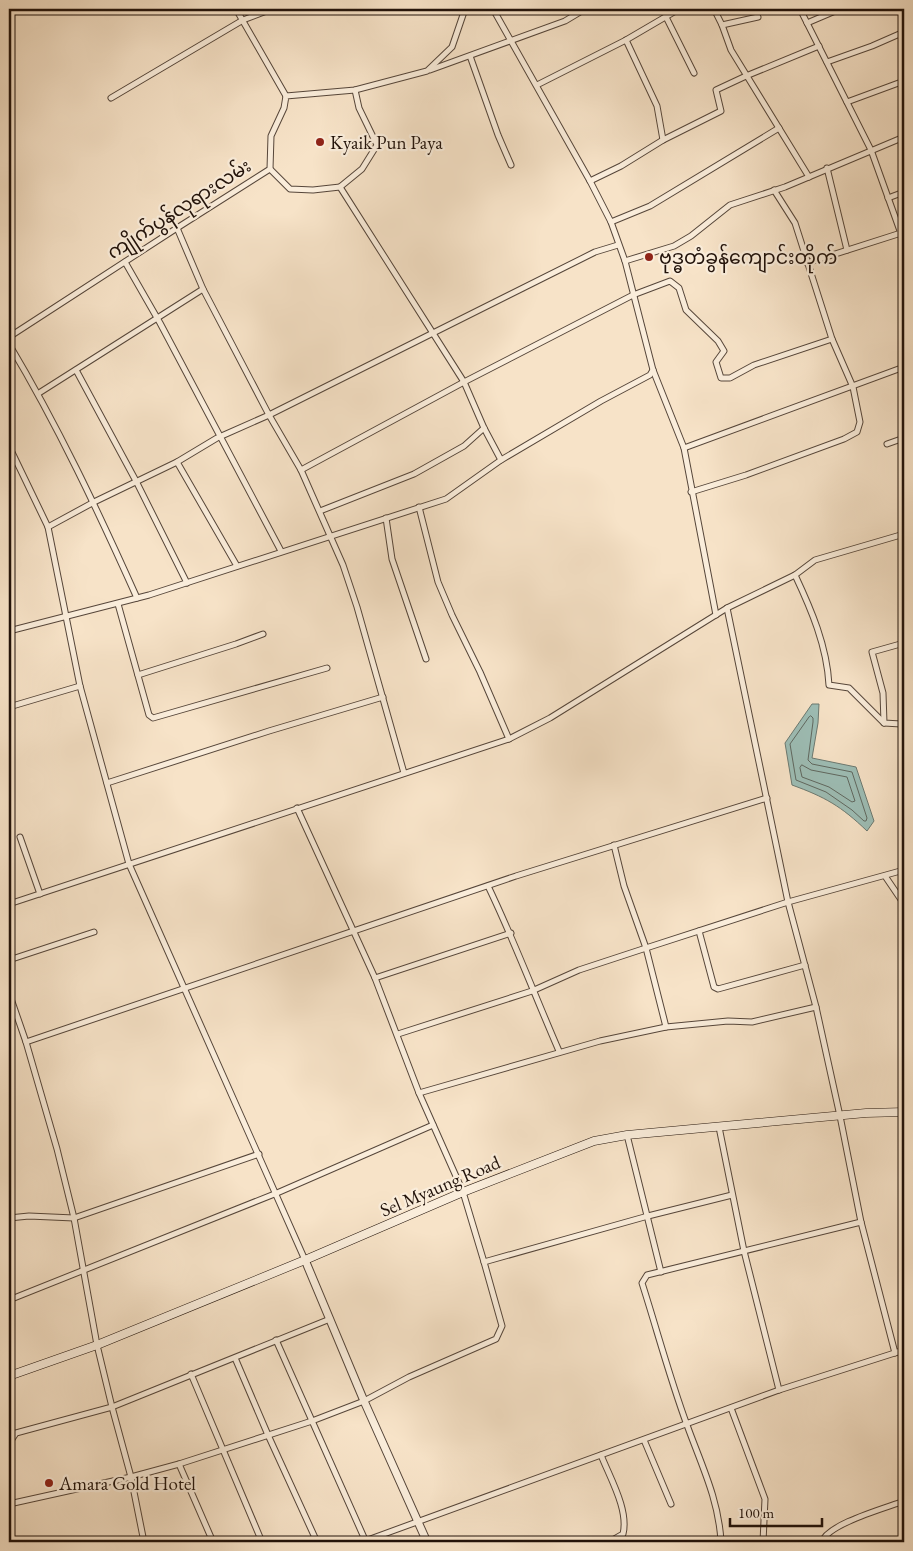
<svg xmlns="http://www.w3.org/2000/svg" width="913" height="1551" viewBox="0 0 913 1551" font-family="'EB Garamond','Noto Sans Myanmar',serif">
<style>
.water{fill:#9dbeb6;stroke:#6b7971}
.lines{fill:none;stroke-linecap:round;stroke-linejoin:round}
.shore{stroke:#5f6860;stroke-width:1}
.minor-casing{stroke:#56463a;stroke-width:7}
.tertiary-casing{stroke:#56463a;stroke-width:9}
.secondary-casing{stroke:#21120a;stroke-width:9}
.minor{stroke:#faeddb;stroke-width:5}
.tertiary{stroke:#faeddb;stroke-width:7}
.secondary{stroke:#faeddb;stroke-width:8}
.poi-dot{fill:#8f2418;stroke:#faeddb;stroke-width:2}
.labels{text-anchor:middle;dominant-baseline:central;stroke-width:4.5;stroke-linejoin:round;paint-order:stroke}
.poi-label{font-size:19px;fill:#21120a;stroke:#faeddb;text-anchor:start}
.street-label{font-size:19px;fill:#21120a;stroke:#faeddb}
</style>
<rect width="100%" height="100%" fill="#f7e3c8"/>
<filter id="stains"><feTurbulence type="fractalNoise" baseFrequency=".004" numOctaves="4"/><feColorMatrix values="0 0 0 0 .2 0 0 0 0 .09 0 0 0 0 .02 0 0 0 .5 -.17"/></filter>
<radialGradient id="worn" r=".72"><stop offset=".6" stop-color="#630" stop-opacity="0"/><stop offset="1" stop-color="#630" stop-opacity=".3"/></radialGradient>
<path class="water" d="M 812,704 L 819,704 L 818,723 L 812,758 L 856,767 L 874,821 L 867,831 C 841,806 825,797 792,785 L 785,743 Z"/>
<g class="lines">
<g class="shore">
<polygon points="811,716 813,718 813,722 808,760 812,764 852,772 867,818 866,821 864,821 852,810 826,792 796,780 790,744 809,717"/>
<polygon points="802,765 811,770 847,777 855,801 852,802 829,787 802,777 800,768"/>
</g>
<defs>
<g id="minor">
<polyline points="236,9 286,96"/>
<polyline points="493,9 590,181 611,222 625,261 653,370 684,448 716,615"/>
<polyline points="714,9 722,25 731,50 809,177"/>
<polyline points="800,9 871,150 904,242"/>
<polyline points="666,17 694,73"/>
<polyline points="807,23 840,9"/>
<polyline points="722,25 758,17"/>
<polyline points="626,40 657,106 663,140"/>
<polyline points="470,56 498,135 511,165"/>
<polyline points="827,62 872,46 904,32"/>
<polyline points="430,70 565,21 585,9"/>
<polyline points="537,85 626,40 679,9"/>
<polyline points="111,98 243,20 272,9"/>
<polyline points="847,102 904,81"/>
<polyline points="827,168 847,250"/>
<polyline points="270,169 290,189 313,190 340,187 464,382 484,428 501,460"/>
<polyline points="590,181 621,166 663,140 721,111 716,90 746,76 819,46"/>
<polyline points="340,187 362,169 377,145 359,108 355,90"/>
<polyline points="888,198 904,192"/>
<polyline points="611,222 650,206 779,128"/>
<polyline points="177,228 203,289 269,415 301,470 343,565 357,607 404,773"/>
<polyline points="625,261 674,246 691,236 730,205 785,187 904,137"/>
<polyline points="125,262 160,323 281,551"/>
<polyline points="807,263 901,233"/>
<polyline points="9,337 177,228 270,169 271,136 284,108 286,96 355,90 427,71 452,47 465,9"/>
<path d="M 9,344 C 58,426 98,511 137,598"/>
<polyline points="76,370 136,481 187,583"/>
<polyline points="39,393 203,289"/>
<polyline points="887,444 904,438"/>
<polyline points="9,446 48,527 80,686 129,864 305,1260"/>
<polyline points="684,448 904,367"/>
<polyline points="177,462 237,566"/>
<polyline points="301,470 464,382 633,295 670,281 679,288 686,310 718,341 724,351 716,362 721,378 730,378 754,365 832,339"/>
<polyline points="691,492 746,475 844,439 857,432 860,422 853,387 832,339 795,223 774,190"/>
<polyline points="419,507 438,582 452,615 480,672 509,739"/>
<polyline points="320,511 414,474 464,446 484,428"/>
<polyline points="386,518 392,559 426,659"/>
<polyline points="48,527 94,502 177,462 217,438 269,415 595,252 618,245"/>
<path d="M 795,575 C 811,609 827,646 829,685 L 849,688 L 884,723"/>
<polyline points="118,604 149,715 153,718 327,668"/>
<polyline points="727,608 788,902 816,1007 840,1116 861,1222 895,1353"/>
<polyline points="9,631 149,595 446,499 501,460 601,401 650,375 653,370"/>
<polyline points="904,643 872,652 883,693 884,723 901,724 904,728"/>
<polyline points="138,675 236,644 263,634"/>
<polyline points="9,707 80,686"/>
<polyline points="107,783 269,731 383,697"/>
<polyline points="297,808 375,978 419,1093 463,1192 484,1262 648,1216 732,1195"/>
<polyline points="20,837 40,894"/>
<polyline points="614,845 624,886 646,948 666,1027"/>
<polyline points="885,876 904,904"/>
<path d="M 488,886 C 514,940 535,996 559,1051"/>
<polyline points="9,904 509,739 550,718 727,608 795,575 815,560 904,534"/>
<polyline points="699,931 714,987 718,989 805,965"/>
<polyline points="9,960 94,932"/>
<polyline points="375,978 511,933"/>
<polyline points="9,993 26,1042 57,1149 74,1218 97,1345 112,1407 131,1477 144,1542"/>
<polyline points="398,1034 532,991 579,970 646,948 788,902 904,870"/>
<polyline points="26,1042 516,876 767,798"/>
<polyline points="419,1093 600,1041 666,1027 728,1021 752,1022 816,1007"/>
<polyline points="719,1127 744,1251 779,1390"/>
<polyline points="627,1135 661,1272"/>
<polyline points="9,1218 29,1216 74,1218 259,1154"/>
<polyline points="9,1300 277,1193 433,1125"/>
<polyline points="276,1340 366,1542"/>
<polyline points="235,1358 268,1435 317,1542"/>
<polyline points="191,1374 262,1542"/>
<polyline points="731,1408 765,1499 763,1542"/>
<polyline points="644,1440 671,1504"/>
<polyline points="9,1451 12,1439 16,1433 112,1407 330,1319"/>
<path d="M 601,1455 C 610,1478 629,1510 623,1534 L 609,1542"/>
<polyline points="179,1464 213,1542"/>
<polyline points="9,1504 131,1477 179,1464 312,1421 364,1401 409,1377 496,1339 502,1326 484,1262"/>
<polyline points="362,1542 779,1390 904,1350"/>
<path d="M 721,1542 C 719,1500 701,1464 687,1425 C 670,1379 657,1330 642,1283 L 647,1275 L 861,1222"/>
<path d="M 822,1542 C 827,1524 886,1508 904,1501"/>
</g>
<polyline id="tertiary" points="305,1260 364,1401 427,1542"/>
<polyline id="secondary" points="9,1376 97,1345 305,1260 463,1192 594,1141 627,1135 866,1113 904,1112"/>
</defs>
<use href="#minor" class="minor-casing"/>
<use href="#tertiary" class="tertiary-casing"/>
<use href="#secondary" class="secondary-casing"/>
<use href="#minor" class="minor"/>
<use href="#tertiary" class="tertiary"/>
<use href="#secondary" class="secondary"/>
</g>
<g class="poi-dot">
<circle cx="320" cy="142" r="5"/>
<circle cx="649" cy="257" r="5"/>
<circle cx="49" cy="1483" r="5"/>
</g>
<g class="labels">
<g class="poi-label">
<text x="330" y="142">Kyaik Pun Paya</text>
<text x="659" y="257">ဗုဒ္ဓတံခွန်ကျောင်းတိုက်</text>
<text x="59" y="1483">Amara Gold Hotel</text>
</g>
<g class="street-label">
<text transform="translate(179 209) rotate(-33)">ကျိုက်ပွန်လုရားလမ်း</text>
<text transform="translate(440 1186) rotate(-23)">Sel Myaung Road</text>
</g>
</g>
<rect width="913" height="1551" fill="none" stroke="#f7e3c8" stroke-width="30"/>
<rect x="10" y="10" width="893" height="1531" fill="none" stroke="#21120a" stroke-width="2.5"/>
<rect x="15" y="15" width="883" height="1521" fill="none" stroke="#21120a"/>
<path d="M730 1518v8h92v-8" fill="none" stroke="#21120a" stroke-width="2.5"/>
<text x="738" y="1518" font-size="15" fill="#21120a" stroke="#faeddb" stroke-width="4" paint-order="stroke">100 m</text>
<rect width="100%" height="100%" filter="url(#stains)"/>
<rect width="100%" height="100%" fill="url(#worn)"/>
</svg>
